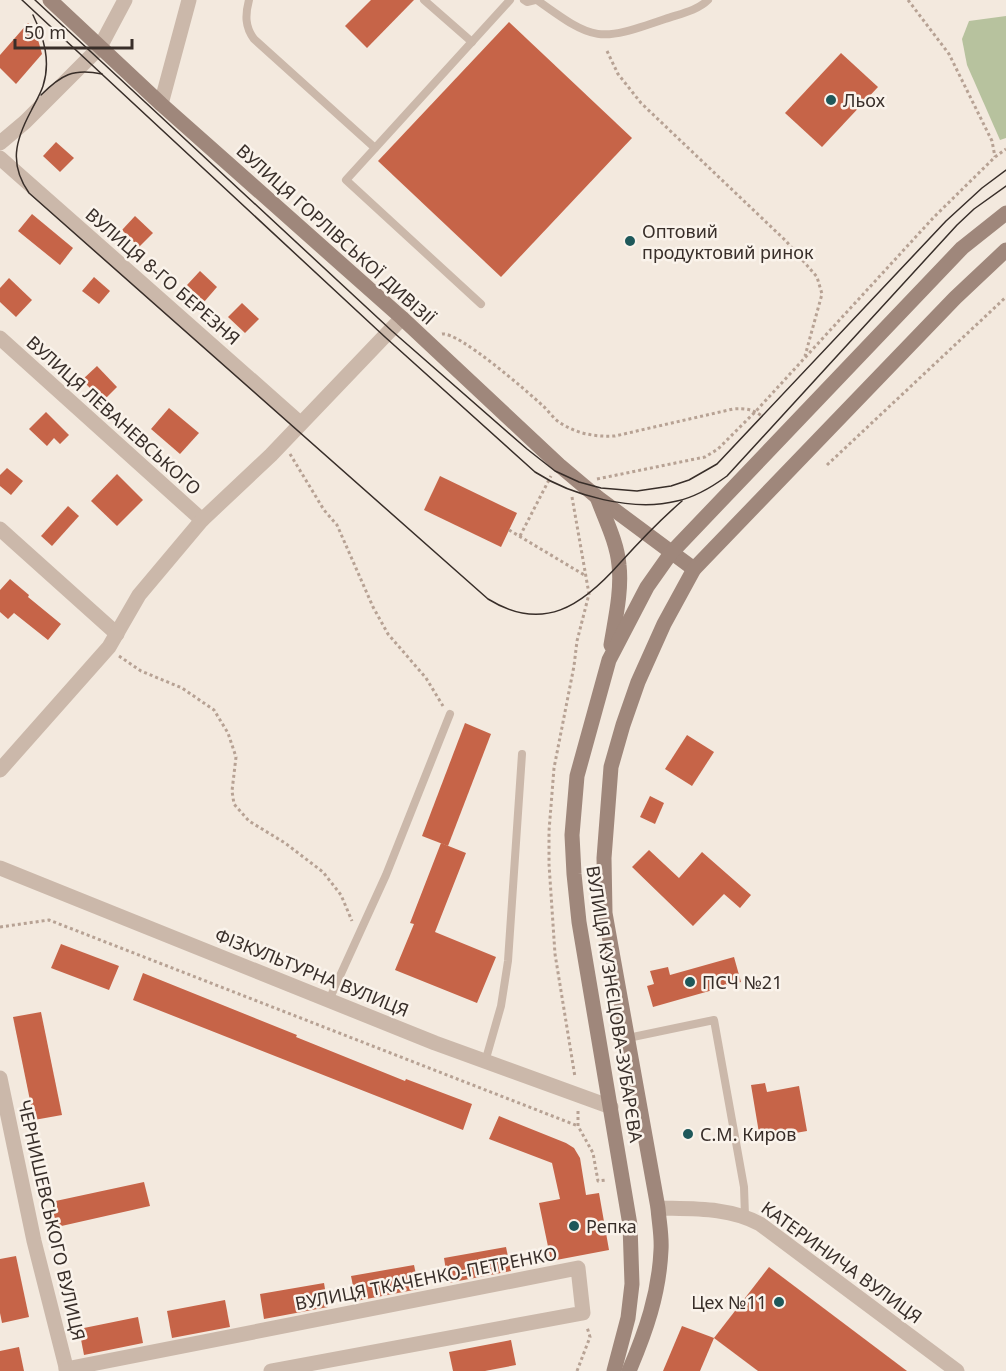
<svg xmlns="http://www.w3.org/2000/svg" width="1006" height="1371" viewBox="0 0 1006 1371" font-family="'Noto Sans',sans-serif">
<style>
.green{fill:#b7c29e}
.building{fill:#c66448}
.lines{fill:none;stroke-linecap:round;stroke-linejoin:round}
.path{stroke:#b7a294;stroke-width:3;stroke-dasharray:3 3;stroke-linecap:butt}
.service{stroke:#cbb8aa;stroke-width:8}
.minor{stroke:#cbb8aa;stroke-width:15}
.secondary{stroke:#9f877b;stroke-width:15}
.tram{stroke:#382e29;stroke-width:1.5}
.poi-dot{fill:#1e585a;stroke:#faf3eb;stroke-width:2}
.labels{text-anchor:middle;dominant-baseline:central;stroke-width:5;stroke-linejoin:round;paint-order:stroke}
.poi-label{font-size:18px;fill:#382e29;stroke:#faf3eb;text-anchor:start}
.street-label{font-size:18px;fill:#382e29;stroke:#faf3eb}
</style>
<rect width="100%" height="100%" fill="#f3e9de"/>
<polygon class="green" points="1006,16 1006,138 1000,140 967,65 962,39 969,21"/>
<g class="building">
<polygon points="371,0 414,0 367,48 345,26"/>
<polygon points="509,22 632,138 501,277 378,161"/>
<polygon points="28,23 35,29 42,54 16,84 0,68 0,55"/>
<polygon points="841,53 878,87 822,147 785,113"/>
<polygon points="56,142 74,158 60,172 43,156"/>
<polygon points="32,214 73,248 60,265 18,231"/>
<polygon points="135,216 153,233 139,247 122,230"/>
<polygon points="200,271 217,287 204,302 187,285"/>
<polygon points="94,277 110,291 99,304 82,291"/>
<polygon points="9,278 32,300 16,317 0,302 0,288"/>
<polygon points="242,303 259,319 245,333 228,317"/>
<polygon points="97,366 117,387 103,401 82,380"/>
<polygon points="169,408 199,433 180,454 151,429"/>
<polygon points="46,412 69,435 60,444 54,438 47,446 29,429"/>
<polygon points="7,468 23,481 11,495 0,486 0,475"/>
<polygon points="117,474 143,500 117,526 91,501"/>
<polygon points="440,476 517,513 501,547 424,510"/>
<polygon points="68,506 79,516 52,546 41,536"/>
<polygon points="10,579 29,595 28,597 61,624 48,640 14,613 8,619 0,612 0,590"/>
<polygon points="465,723 491,734 448,846 422,836"/>
<polygon points="687,735 714,752 692,786 665,769"/>
<polygon points="650,796 664,803 655,824 640,817"/>
<polygon points="441,843 466,853 435,932 496,957 477,1003 395,970 414,924 410,923"/>
<polygon points="649,850 679,878 702,852 751,895 740,908 724,894 693,926 632,867"/>
<polygon points="61,944 119,966 109,990 51,968"/>
<polygon points="734,957 741,982 653,1007 647,986 654,984 650,971 668,967 670,975"/>
<polygon points="143,973 297,1035 296,1037 405,1081 406,1079 472,1104 463,1130 133,1000"/>
<polygon points="41,1012 62,1115 34,1120 13,1017"/>
<polygon points="765,1083 767,1092 799,1086 807,1131 760,1139 751,1085"/>
<polygon points="499,1116 566,1143 574,1148 580,1158 586,1195 599,1193 609,1250 551,1261 539,1203 560,1199 552,1163 489,1139"/>
<polygon points="144,1182 150,1206 57,1227 51,1202"/>
<polygon points="506,1247 511,1271 448,1283 444,1258"/>
<polygon points="16,1256 29,1317 2,1323 0,1313 0,1259"/>
<polygon points="414,1265 419,1289 356,1301 351,1276"/>
<polygon points="769,1267 907,1371 758,1371 714,1338"/>
<polygon points="324,1283 328,1307 264,1319 260,1294"/>
<polygon points="225,1300 230,1327 172,1338 167,1311"/>
<polygon points="138,1317 143,1343 84,1355 79,1329"/>
<polygon points="682,1326 714,1338 700,1371 663,1371"/>
<polygon points="511,1340 516,1365 485,1371 453,1371 449,1352"/>
<polygon points="19,1347 24,1371 0,1371 0,1351"/>
</g>
<g class="lines">
<g class="path">
<polyline points="908,0 949,54 992,141 995,157"/>
<polyline points="607,51 618,74 641,103 786,241 817,277 822,294 805,356"/>
<path d="M 442,334 C 458,331 528,392 542,405 C 549,411 554,420 562,424 C 578,434 596,437 615,436 L 733,409 C 745,408 753,409 763,417"/>
<polyline points="290,454 324,510 337,525 373,607 388,634 426,678 443,706"/>
<polyline points="827,465 1006,297"/>
<polyline points="597,479 705,457 718,449 756,411 934,217 995,157 1006,149"/>
<polyline points="572,497 589,594 577,641 574,666 554,768 549,831 549,864 555,954 575,1077"/>
<polyline points="509,530 586,576"/>
<polyline points="520,536 551,476"/>
<polyline points="119,656 141,671 182,688 214,710 228,733 236,757 232,791 234,804 249,821 285,843 323,872 341,895 352,921"/>
<polyline points="0,927 49,920 578,1126"/>
<polyline points="578,1111 578,1126 593,1153 598,1181 607,1180"/>
<polyline points="577,1371 590,1337 587,1327"/>
</g>
<g class="service">
<path d="M 249,0 C 245,15 245,27 254,39 L 375,148"/>
<polyline points="424,0 472,42"/>
<polyline points="524,0 527,2 535,0"/>
<path d="M 537,0 C 595,42 598,42 665,19 C 679,14 697,11 708,0"/>
<polyline points="481,304 346,180 510,0"/>
<polyline points="329,1000 386,875 450,714"/>
<polyline points="628,1038 714,1020 744,1187 745,1216"/>
<polyline points="485,1062 501,1006 508,961 522,754"/>
</g>
<g class="minor">
<polyline points="161,104 189,0"/>
<polyline points="0,143 25,122 100,47 125,0"/>
<polyline points="0,158 300,423"/>
<polyline points="0,338 202,520"/>
<polyline points="0,529 117,634"/>
<polyline points="0,770 109,647 139,595 202,520 271,455 402,318"/>
<polyline points="0,868 435,1043 611,1107"/>
<polyline points="0,1078 34,1241 67,1371"/>
<path d="M 658,1208 C 693,1209 729,1207 760,1224 L 957,1371"/>
<polyline points="66,1369 578,1268 583,1313 271,1371"/>
</g>
<g class="secondary">
<polyline points="50,0 161,104 402,318 559,465 597,497 694,569"/>
<path d="M 597,497 C 605,519 617,542 619,565 C 622,591 615,620 611,645"/>
<polyline points="614,1371 628,1318 632,1284 630,1225 579,922 574,874 572,835 577,776 609,660 647,587 671,553 962,248 1006,213"/>
<path d="M 629,1371 C 646,1331 659,1294 661,1250 C 662,1236 659,1222 658,1208 L 605,913 L 604,858 L 611,767 L 623,725 L 638,682 L 664,624 L 694,569 L 955,298 L 1006,250"/>
</g>
<g class="tram">
<path d="M 22,0 L 385,337 L 535,472 C 572,496 633,512 677,501 C 696,497 712,487 727,476 L 957,225 L 974,209 L 1006,186"/>
<polyline points="35,0 392,331 527,449 555,471 579,482 601,488 637,491 671,486 689,480 717,464 946,221 982,188 1006,170"/>
<path d="M 33,15 C 44,38 51,61 43,86 C 40,95 35,103 31,111 C 15,141 9,164 29,193 L 488,599 C 543,633 582,606 620,563 C 639,542 660,520 682,501"/>
<path d="M 41,95 C 61,75 73,68 102,74"/>
</g>
</g>
<g class="poi-dot">
<circle cx="831" cy="100" r="6"/>
<circle cx="630" cy="241" r="6"/>
<circle cx="690" cy="982" r="6"/>
<circle cx="688" cy="1134" r="6"/>
<circle cx="574" cy="1226" r="6"/>
<circle cx="779" cy="1302" r="6"/>
</g>
<g class="labels">
<g class="poi-label">
<text x="843" y="100">Льох</text>
<text x="642" y="231">Оптовий<tspan x="642" dy="21">продуктовий ринок</tspan></text>
<text x="702" y="982">ПСЧ №21</text>
<text x="700" y="1134">С.М. Киров</text>
<text x="586" y="1226">Репка</text>
<text x="767" y="1302" text-anchor="end">Цех №11</text>
</g>
<g class="street-label">
<text transform="translate(336 234) rotate(42)">ВУЛИЦЯ ГОРЛІВСЬКОЇ ДИВІЗІЇ</text>
<text transform="translate(163 276) rotate(41)">ВУЛИЦЯ 8-ГО БЕРЕЗНЯ</text>
<text transform="translate(114 415) rotate(42)">ВУЛИЦЯ ЛЕВАНЕВСЬКОГО</text>
<text transform="translate(312 972) rotate(22)">ФІЗКУЛЬТУРНА ВУЛИЦЯ</text>
<text transform="translate(615 1004) rotate(81)">ВУЛИЦЯ КУЗНЄЦОВА-ЗУБАРЄВА</text>
<text transform="translate(52 1220) rotate(77)">ЧЕРНИШЕВСЬКОГО ВУЛИЦЯ</text>
<text transform="translate(842 1262) rotate(36)">КАТЕРИНИЧА ВУЛИЦЯ</text>
<text transform="translate(426 1278) rotate(-11)">ВУЛИЦЯ ТКАЧЕНКО-ПЕТРЕНКО</text>
</g>
</g>
<path d="M15 39v9h117v-9" fill="none" stroke="#382e29" stroke-width="3"/>
<text x="24" y="39" font-size="18" fill="#382e29" stroke="#faf3eb" stroke-width="4.5" paint-order="stroke">50 m</text>
</svg>
